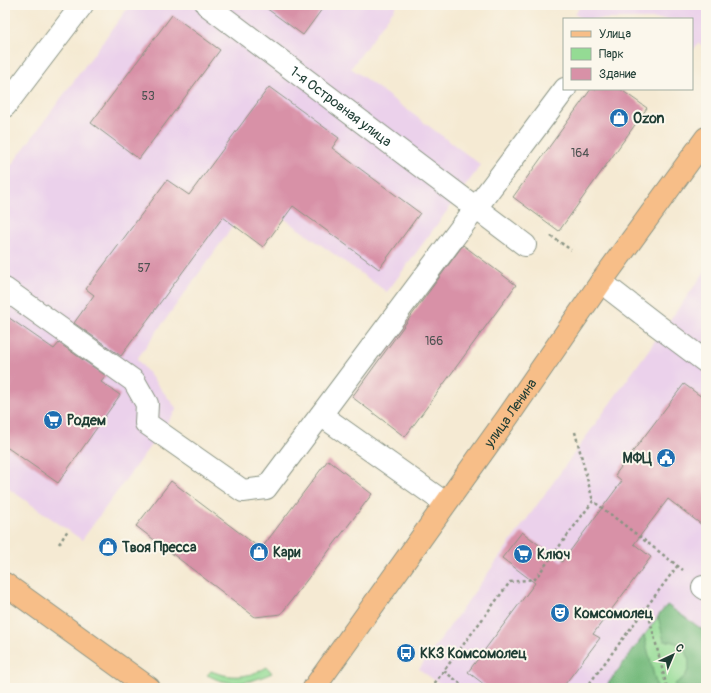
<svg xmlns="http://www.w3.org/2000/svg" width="711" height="693" viewBox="0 0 711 693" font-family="Pangolin,sans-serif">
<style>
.built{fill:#ebd1eb}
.green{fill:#94db94;stroke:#5a8c64}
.forest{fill:#77bb7e;stroke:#4b7c59}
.building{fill:#d891a7}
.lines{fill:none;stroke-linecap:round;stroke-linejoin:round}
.minor-casing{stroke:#8a9484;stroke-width:24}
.major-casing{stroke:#8a9484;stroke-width:24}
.path{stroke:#8a9484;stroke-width:2.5;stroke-dasharray:3 3;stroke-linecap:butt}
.minor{stroke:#fff;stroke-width:22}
.major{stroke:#f7be88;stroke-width:22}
.labels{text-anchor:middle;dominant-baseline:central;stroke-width:4;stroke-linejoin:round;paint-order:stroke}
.number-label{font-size:12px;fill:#4d5251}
.street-label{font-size:14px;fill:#1f3d34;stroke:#fbf7ec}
.poi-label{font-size:14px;font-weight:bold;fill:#1f3d34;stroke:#fbf7ec;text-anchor:start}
</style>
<rect width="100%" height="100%" fill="#fbf7ec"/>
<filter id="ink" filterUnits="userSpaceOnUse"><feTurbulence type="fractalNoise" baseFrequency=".025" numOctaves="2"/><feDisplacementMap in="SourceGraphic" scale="8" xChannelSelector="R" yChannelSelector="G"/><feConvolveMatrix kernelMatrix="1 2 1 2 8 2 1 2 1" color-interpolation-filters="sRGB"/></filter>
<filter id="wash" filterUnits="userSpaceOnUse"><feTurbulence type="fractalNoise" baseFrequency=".012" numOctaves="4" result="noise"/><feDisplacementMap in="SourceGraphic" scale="16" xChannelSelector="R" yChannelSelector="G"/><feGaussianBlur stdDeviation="0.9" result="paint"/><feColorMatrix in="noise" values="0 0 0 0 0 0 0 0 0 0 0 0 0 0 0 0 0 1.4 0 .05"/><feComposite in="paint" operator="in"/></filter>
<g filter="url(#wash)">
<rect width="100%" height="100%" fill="#f5ead3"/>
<g class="built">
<polygon points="130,5 397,5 351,68 481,165 387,292 254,197 137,359 177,409 82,540 5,486 5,174"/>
<polygon points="581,5 706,5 706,48 698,43 692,52 692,19 582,19 575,14"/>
<polygon points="706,270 706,632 667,605 605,688 445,688 419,669"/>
</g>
<g class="green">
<polygon points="667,605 706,632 706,688 605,688"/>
<path d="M 267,667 L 272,673 C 256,680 240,686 222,681 C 217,680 212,677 207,675 L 211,671 C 231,679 248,678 267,667 Z"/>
</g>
<g class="forest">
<path d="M 667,605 L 706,632 L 706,688 L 676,688 L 675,684 C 677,682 681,680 683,678 C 694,667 689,647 674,642 C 671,641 667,641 664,641 L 658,616 Z"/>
<polygon points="644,635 657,688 605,688"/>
</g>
<g id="blocks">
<g class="building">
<polygon points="262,5 325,5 303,35"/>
<polygon points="172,15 220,50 139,159 91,123"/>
<polygon points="269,87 339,138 332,148 420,213 379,269 293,206 263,247 223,217 121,356 74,323 94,295 86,289 167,180 189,195"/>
<polygon points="591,89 620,89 647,108 559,231 513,197"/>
<polygon points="463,245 516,285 405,437 352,397"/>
<polygon points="5,315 54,349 59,343 106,376 101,382 120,395 58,483 5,446"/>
<polygon points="684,384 706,400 706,528 668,499 634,544 651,557 593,634 600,638 562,688 489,688 468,672 535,583 502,558 522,532 562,562 622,481 615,475"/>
<polygon points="328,460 372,494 281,614 255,617 136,526 171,481 261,549"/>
</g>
</g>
</g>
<g filter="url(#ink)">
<use href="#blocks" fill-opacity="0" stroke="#8a9484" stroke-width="1"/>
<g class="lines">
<defs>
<g id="minor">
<path id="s1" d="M 207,5 L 525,245"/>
<polyline points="5,106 82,5"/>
<polyline points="601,282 654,323 706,362"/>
<polyline points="5,289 134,381 147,404 146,423 243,491 266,488 565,89"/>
<polyline points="321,415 445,503"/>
<polyline points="703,587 706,589"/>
</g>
<g id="major">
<polyline points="5,584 149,688"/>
<path id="s2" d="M 314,688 L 507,418 L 601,282 L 706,138"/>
</g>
</defs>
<use href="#minor" class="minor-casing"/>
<use href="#major" class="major-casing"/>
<g class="path">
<polyline points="551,236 571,250"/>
<polyline points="575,432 593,501"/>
<polyline points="59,544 68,530"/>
<polyline points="647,608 667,688"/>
<polyline points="444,671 466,688"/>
<polyline points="431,688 510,582 535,579 593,501 683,570"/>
<polyline points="586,688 678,565"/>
</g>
<use href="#minor" class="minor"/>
<use href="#major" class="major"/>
</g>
</g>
<defs>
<symbol id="shop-disc" viewBox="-11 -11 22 22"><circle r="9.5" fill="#1f6fb2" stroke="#fbf7ec"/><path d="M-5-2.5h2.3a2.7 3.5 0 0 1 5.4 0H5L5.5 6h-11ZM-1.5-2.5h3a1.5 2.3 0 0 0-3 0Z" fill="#fff"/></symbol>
<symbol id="supermarket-disc" viewBox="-11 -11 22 22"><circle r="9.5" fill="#1f6fb2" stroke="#fbf7ec"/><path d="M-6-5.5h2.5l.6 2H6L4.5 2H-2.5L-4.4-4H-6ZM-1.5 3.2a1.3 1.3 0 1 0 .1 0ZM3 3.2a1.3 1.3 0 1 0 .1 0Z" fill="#fff"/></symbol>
<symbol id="civic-disc" viewBox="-11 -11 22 22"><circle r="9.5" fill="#1f6fb2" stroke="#fbf7ec"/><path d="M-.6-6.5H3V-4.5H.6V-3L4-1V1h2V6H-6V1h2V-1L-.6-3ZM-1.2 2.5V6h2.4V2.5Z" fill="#fff"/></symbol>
<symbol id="theatre-disc" viewBox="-11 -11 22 22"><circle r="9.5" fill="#1f6fb2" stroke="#fbf7ec"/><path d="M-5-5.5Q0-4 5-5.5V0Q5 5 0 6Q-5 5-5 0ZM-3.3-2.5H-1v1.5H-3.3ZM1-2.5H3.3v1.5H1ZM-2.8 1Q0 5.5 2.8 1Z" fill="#fff"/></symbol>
<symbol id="bus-disc" viewBox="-11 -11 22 22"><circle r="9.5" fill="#1f6fb2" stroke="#fbf7ec"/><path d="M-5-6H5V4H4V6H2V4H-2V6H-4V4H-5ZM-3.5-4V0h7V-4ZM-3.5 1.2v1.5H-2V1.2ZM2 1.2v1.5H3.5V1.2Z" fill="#fff"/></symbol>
</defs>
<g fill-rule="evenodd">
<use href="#shop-disc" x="608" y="107" width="22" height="22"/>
<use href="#supermarket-disc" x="42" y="409" width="22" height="22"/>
<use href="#civic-disc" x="655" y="447" width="22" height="22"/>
<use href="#shop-disc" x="97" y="536" width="22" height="22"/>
<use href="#shop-disc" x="248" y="541" width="22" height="22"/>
<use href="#supermarket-disc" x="512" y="543" width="22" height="22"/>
<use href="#theatre-disc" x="549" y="602" width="22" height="22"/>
<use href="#bus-disc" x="395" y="642" width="22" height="22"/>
</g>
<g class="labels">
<g class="number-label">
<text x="148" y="96">53</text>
<text x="580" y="153">164</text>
<text x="144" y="268">57</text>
<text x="434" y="341">166</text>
</g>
<g class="street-label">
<text stroke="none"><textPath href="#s1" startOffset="168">1-я Островная улица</textPath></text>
<text stroke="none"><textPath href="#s2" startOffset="338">улица Ленина</textPath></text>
</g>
<g class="poi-label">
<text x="633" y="118">Ozon</text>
<text x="67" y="420">Родем</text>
<text x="652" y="458" text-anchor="end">МФЦ</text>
<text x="122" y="547">Твоя Пресса</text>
<text x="273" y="552">Кари</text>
<text x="537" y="554">Ключ</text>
<text x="574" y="613">Комсомолец</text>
<text x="420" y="653">ККЗ Комсомолец</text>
</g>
</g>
<rect width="711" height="693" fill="none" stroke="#fbf7ec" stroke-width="20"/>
<rect x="563" y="18" width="130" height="72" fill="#fbf7ec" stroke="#a3ada2"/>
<rect x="571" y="31" width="20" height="6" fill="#f7be88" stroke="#a3ada2"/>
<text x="599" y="38" font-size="12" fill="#1f3d34">Улица</text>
<rect x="571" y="48" width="20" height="12" fill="#94db94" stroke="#a3ada2"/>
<text x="599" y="58" font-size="12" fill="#1f3d34">Парк</text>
<rect x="571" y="68" width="20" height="12" fill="#d891a7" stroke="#a3ada2"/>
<text x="599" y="78" font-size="12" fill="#1f3d34">Здание</text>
<g transform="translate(673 655) rotate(44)" stroke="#fbf7ec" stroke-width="3" paint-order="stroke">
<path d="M0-3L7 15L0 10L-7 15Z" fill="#1f3d34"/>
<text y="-6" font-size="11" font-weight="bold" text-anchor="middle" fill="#1f3d34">С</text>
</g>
</svg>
